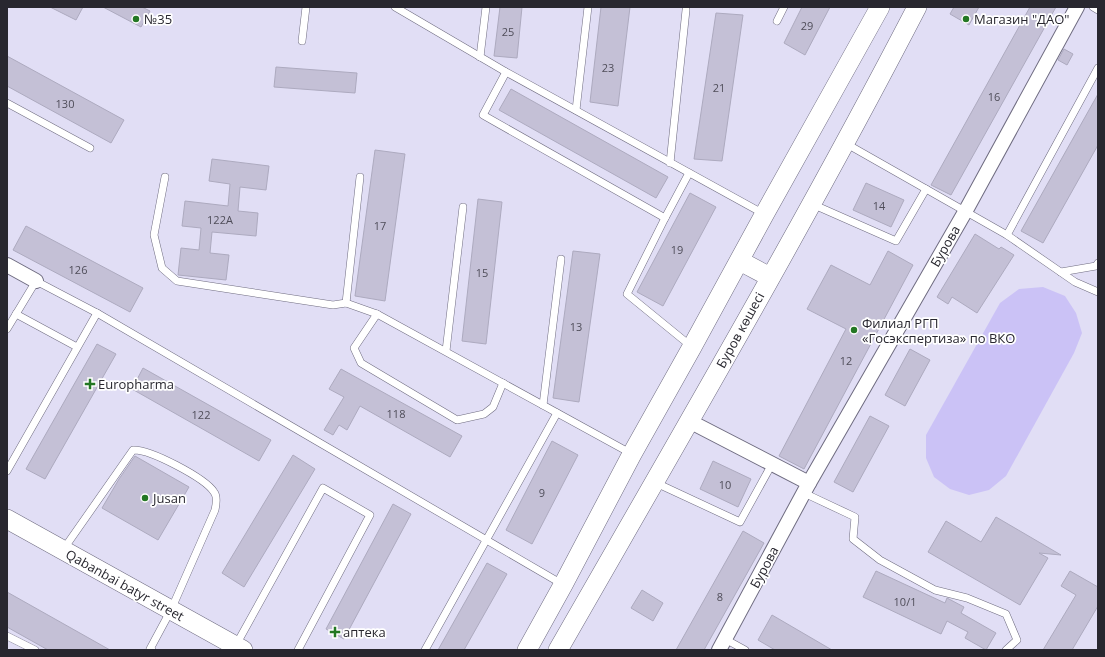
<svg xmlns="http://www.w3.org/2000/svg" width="1105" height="657" viewBox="0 0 1105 657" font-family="'Open Sans',sans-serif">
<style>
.green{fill:#cbc2f6}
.building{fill:#c4c0d6;stroke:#adaabf}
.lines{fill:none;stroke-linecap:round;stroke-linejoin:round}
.lane-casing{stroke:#6f6c80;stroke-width:8}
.street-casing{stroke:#6f6c80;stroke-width:16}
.secondary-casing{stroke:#6f6c80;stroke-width:20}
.lane{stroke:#fff;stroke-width:7}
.street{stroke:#fff;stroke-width:14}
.secondary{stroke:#fff;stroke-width:19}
.poi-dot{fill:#237723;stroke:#fff;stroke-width:1.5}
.labels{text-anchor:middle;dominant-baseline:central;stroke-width:3.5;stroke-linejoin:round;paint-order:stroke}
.number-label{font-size:11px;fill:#4f4d59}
.poi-label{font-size:13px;fill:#28272f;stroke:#fff;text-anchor:start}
.street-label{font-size:13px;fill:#28272f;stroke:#fff}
</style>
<rect width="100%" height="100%" fill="#e1def5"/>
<polygon class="green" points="1043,287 1065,296 1076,313 1082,333 1074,353 1006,476 989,490 969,495 950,489 934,477 926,458 926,435 1000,303 1019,289"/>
<g class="building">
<polygon points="50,7 83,7 76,20"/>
<polygon points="103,7 142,7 150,11 141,27"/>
<polygon points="500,7 522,7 517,58 494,56"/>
<polygon points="601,7 630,7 618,106 590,102"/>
<polygon points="802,7 830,7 805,55 784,43"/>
<polygon points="954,7 979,7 969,25 950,14"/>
<polygon points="1030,7 1056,7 951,195 931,185"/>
<polygon points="716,13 743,15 722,161 694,159"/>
<polygon points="1064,49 1073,54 1067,65 1058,60"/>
<polygon points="7,56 124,120 111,143 7,86"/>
<polygon points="276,67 357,73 355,93 274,87"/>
<polygon points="511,89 668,177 656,198 499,110"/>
<polygon points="1098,94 1098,145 1043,243 1021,231"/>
<polygon points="375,150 405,154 385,301 355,296"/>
<polygon points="212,159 269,166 266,190 240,187 238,211 258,213 256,236 212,232 210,253 229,255 226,280 178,275 181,248 199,250 201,228 182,226 185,201 228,206 230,184 209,181"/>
<polygon points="866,183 904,200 891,227 853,210"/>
<polygon points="690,193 716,207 663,306 637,292"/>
<polygon points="478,199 502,202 486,344 462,341"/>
<polygon points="26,226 143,288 130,312 13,250"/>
<polygon points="975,234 999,249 1001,247 1014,255 977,313 952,297 948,304 937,297"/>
<polygon points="573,251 600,254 579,402 553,398"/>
<polygon points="888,251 913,265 804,469 779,456 846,329 807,309 831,265 870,285"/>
<polygon points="97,344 116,354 45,479 26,469"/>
<polygon points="910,349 930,360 905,406 885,395"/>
<polygon points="143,368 271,440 259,461 132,389"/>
<polygon points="341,369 462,436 450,457 360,406 347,430 339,425 333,435 324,430 344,397 329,389"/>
<polygon points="870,416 889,426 853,492 834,482"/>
<polygon points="552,441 578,455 532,544 506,530"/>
<polygon points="293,455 315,469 244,587 222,573"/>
<polygon points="135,456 189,487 158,540 102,508 119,479"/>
<polygon points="713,461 751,479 738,507 700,489"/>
<polygon points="393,504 411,514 344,639 326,629"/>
<polygon points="996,517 1061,555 1039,553 1048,558 1020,605 928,552 946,521 981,542"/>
<polygon points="743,531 764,543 704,650 676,650"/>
<polygon points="487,563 507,574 464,650 438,650"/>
<polygon points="876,571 945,603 947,598 964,607 961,613 996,633 986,650 965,638 968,632 947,621 941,634 863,597"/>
<polygon points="1070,571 1098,587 1098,606 1072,650 1043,650 1076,595 1061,586"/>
<polygon points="642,590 663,603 653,621 631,608"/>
<polygon points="7,592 110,650 48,650 7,627"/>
<polygon points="772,615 832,650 775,650 758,640"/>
</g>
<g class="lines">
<defs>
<g id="lane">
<polyline points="395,7 506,72 764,214"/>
<polyline points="1093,7 1098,10"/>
<polyline points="777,21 784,7"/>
<polyline points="302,41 306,7"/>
<polyline points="480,57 486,7"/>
<polyline points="506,72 483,115 665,218"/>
<polyline points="7,103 90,148"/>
<polyline points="576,110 588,7"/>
<polyline points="845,143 1007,235 1075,282 1098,292"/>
<polyline points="670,163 686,10"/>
<polyline points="689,173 665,218 627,294 692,347"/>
<polyline points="165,177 154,235 162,268 177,281 333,305 346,303 377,314 632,454"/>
<polyline points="812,204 896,241 926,189"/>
<polyline points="1007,235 1098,68"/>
<polyline points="1061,272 1096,266 1098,263"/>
<polyline points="346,303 360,177"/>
<polyline points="16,314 77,347"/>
<polyline points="377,314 354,348 361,363 457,420 484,414 493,407 503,383"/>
<polyline points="7,329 36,281 97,313 562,584"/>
<polyline points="446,351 463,207"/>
<polyline points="543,405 561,259"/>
<polyline points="7,471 97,313"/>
<polyline points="654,482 740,522 772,464"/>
<polyline points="804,493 855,517 853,539 880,560 935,590 967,598 1006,614 1017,640 1006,650"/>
<path d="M 63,550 L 133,450 C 150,449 205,478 214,492 C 218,497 216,505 215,510 L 171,610 L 150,649 L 152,650"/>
<polyline points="7,636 35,650"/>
<polyline points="725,639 745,650"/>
<polyline points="236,645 323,488 370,515 298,650"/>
<polyline points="425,650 557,413"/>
</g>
<g id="street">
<polyline points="7,265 36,281"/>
<polyline points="689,421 809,483 719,650"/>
<polyline points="809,483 965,212 1077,7"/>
</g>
<g id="secondary">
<polyline points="740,261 770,277"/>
<polyline points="7,519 243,650"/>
<polyline points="527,650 563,585 632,454 692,347 764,215 880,7"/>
<path d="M 558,650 C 680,437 804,225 917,7"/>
</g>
</defs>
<use href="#lane" class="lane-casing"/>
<use href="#street" class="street-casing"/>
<use href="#secondary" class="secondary-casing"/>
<use href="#lane" class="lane"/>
<use href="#street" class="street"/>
<use href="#secondary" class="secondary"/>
</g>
<g class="poi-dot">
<circle cx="136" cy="19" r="4"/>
<circle cx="966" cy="19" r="4"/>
<circle cx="854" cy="330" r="4"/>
<path d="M88 378h4v4h4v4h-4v4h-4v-4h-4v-4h4z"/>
<circle cx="145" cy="498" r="4"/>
<path d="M333 626h4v4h4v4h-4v4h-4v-4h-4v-4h4z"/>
</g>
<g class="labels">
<g class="number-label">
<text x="807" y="25">29</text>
<text x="508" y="31">25</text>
<text x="608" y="67">23</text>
<text x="719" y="87">21</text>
<text x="994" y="96">16</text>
<text x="65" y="103">130</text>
<text x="879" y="205">14</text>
<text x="220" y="219">122А</text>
<text x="380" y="225">17</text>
<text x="677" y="249">19</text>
<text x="78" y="269">126</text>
<text x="482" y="272">15</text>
<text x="576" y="326">13</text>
<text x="846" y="360">12</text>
<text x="396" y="413">118</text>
<text x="201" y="414">122</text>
<text x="725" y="484">10</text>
<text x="542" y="492">9</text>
<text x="720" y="596">8</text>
<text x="905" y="601">10/1</text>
</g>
<g class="poi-label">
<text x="144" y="19">№35</text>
<text x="974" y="19">Магазин "ДАО"</text>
<text x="862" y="323">Филиал РГП<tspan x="862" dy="15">«Госэкспертиза» по ВКО</tspan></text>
<text x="98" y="384">Europharma</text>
<text x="153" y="498">Jusan</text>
<text x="343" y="632">аптека</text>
</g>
<g class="street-label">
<text transform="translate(945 246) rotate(-60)">Бурова</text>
<text transform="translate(740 330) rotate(-61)">Буров көшесі</text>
<text transform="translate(764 567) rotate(-62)">Бурова</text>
<text transform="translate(125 585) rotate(29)">Qabanbai batyr street</text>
</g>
</g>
<rect width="1105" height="657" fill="none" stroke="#28272f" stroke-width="16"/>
</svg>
